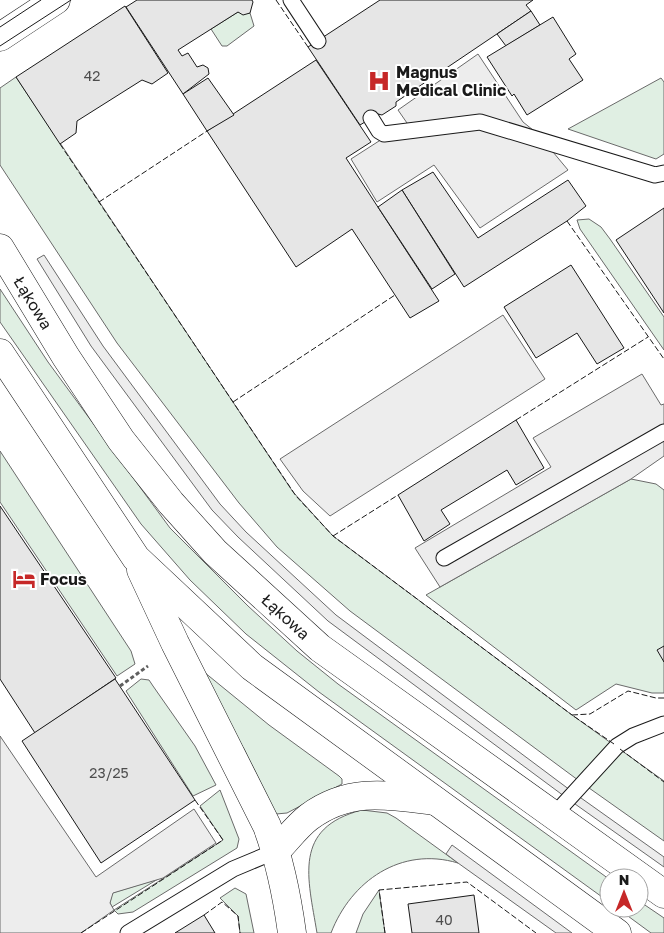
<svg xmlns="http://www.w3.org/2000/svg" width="664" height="933" viewBox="0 0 664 933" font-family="'Golos Text',sans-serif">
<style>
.green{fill:#e0efe3;stroke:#6a6a6a}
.parking{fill:#ededed;stroke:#6a6a6a}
.building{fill:#e6e6e6;stroke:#1a1a1a}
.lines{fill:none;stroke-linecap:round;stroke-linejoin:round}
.lane-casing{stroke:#1a1a1a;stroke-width:17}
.secondary-casing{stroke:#1a1a1a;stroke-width:29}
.path{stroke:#5f5f5f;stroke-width:3;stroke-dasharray:4 2.5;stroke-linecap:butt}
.lane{stroke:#fff;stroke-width:15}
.secondary{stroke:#fff;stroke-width:28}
.tram{stroke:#1a1a1a;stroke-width:1}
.fence{stroke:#1a1a1a;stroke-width:1;stroke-dasharray:6 2.5;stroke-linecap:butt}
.labels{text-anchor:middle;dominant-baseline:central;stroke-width:4;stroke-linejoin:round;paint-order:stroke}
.number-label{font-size:14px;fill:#4d4d4d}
.poi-label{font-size:16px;font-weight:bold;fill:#1a1a1a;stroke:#fff;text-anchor:start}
.street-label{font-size:16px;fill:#1a1a1a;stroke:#fff}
</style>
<rect width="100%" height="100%" fill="#fff"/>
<g class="green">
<polygon points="238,12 250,13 254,26 227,46 222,46 211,29"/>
<polygon points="16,77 293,492 333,536 572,715 664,781 664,841 582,783 350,611 277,547 239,503 117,343 0,165 0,88"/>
<polygon points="661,78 664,82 664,154 656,159 568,129"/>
<polygon points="589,219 601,227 610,239 664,317 664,350 580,229 577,220"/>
<polygon points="0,289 48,362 170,528 248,606 297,651 338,684 609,879 609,902 319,692 246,634 190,580 141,524 0,322"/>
<polygon points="0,451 131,651 135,664 117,676 0,502"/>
<polygon points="631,479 656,484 664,490 664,693 652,693 616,684 576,710 426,595"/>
<polygon points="204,672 269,725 339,776 342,779 342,784 287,813 276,814 244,749 200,676"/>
<polygon points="141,679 149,680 153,686 195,746 216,785 193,796 126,691"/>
<polygon points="220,790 239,839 237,848 133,912 118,914 114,910 223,840 200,806"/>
<path d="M 362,810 L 387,813 L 396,818 L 458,863 C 401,846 351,881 331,933 L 317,933 C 308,878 292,828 362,810 Z"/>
<polygon points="158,879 112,907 110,903 112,893"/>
<polygon points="235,888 246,894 254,933 240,933 238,916 220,898"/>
<polygon points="379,890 385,933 356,933 363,914"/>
<polygon points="639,901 664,918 664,933 651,933 617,908 639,908"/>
</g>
<g class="parking">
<polygon points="478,54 523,122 538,134 568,170 480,228 434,165 377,202 351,159 407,123 398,110"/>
<polygon points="44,255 103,346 220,504 246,532 336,615 574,793 664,857 664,867 568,799 328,621 238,537 212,510 91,346 37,259"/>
<polygon points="503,315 545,379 330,516 303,491 280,459"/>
<polygon points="642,374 661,405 664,404 664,456 631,479 440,587 415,548 551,467 533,438"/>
<polygon points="0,736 96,877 194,809 216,843 163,878 113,893 110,903 114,910 81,933 0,933"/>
<polygon points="452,845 572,933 556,933 458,863 446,854"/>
</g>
<g class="building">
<polygon points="137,0 252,0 253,2 250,13 243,15 238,12 178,50 182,56 188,53 197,67 203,65 208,68 209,74 183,94 126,7"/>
<polygon points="380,0 533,0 526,5 531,11 396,102 396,106 382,115 378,114 360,125 308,47"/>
<polygon points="125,6 168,73 152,84 142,80 77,121 76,133 60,144 16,77"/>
<polygon points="531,11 540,25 506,46 497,34"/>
<polygon points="553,17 576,54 569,59 583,80 527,115 514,94 512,96 487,57"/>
<polygon points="316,60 371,142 346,158 439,301 410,318 352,229 296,267 207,131"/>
<polygon points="208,78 234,115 207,131 183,94"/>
<polygon points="433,172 478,238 568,180 586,206 567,221 464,287 402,190"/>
<polygon points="402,190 455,274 432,289 378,207"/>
<polygon points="664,208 664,313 616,240"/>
<polygon points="571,265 624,348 597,364 577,333 536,358 504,307"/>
<polygon points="516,420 544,468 516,485 507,470 441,510 450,524 424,541 398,495"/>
<polygon points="0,506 116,678 35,733 0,679"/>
<polygon points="664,646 664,662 657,650"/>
<polygon points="115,679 195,800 101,863 22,741"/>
<polygon points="474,895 479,933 412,933 408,904"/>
<polygon points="204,915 215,933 175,933"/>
</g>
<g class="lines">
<defs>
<g id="lane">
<polyline points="291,0 318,41"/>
<polyline points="371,118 379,131 384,134 480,122 655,175 664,173"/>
<polyline points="444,558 664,432"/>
<polyline points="553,816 617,746 633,736 664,724"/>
<polyline points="128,933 233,869 276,851"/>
</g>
<g id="secondary">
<polyline points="0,37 56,0"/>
<path id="s1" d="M 0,248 L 66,357 L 121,440 L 171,503 L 215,552 L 320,648 L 664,894"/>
<polyline points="0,353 136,558 252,667 617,933"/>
<path d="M 141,570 L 175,643 L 267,826 C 280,861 287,896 292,933"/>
<path d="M 276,851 C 287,840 296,827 309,817 C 350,787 388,795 435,801"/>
</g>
</defs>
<use href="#lane" class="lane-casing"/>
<use href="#secondary" class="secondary-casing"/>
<polyline class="path" points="120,686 148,666"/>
<use href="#lane" class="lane"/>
<use href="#secondary" class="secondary"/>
<g class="tram">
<polyline points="0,27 41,0"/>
<polyline points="0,46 71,0"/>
</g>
<g class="fence">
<polyline points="276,0 308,47"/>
<polyline points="60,144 296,496 333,536 572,715"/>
<polyline points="99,202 207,131"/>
<polyline points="567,221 664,359"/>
<polyline points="233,402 395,295"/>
<polyline points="516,420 648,337"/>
<polyline points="333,536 398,495"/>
<polyline points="614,744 572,715 590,714 628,691 656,698 664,698"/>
<polyline points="620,749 664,782"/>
<polyline points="204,915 222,902 238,916 240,933"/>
<polyline points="81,933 223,840 195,800"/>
<polyline points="385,933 379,890 467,882 536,933"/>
</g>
</g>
<defs>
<symbol id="hospital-bare" viewBox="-9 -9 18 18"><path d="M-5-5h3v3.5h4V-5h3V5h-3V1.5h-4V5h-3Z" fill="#c62828" stroke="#fff" stroke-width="2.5" paint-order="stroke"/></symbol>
<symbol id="hotel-bare" viewBox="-9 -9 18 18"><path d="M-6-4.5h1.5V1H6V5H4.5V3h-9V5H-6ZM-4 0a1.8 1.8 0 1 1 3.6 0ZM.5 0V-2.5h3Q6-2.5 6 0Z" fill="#c62828" stroke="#fff" stroke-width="2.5" paint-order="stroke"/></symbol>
</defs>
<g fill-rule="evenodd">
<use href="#hospital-bare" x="363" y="65" width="32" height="32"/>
<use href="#hotel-bare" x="8" y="563" width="32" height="32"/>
</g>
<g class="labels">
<g class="number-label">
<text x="92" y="75">42</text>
<text x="109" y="772">23/25</text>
<text x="444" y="919">40</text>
</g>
<g class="poi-label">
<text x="396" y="72">Magnus<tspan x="396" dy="18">Medical Clinic</tspan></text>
<text x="40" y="579">Focus</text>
</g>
<g class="street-label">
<text stroke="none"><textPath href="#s1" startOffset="64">Łąkowa</textPath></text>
<text stroke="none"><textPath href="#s1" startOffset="469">Łąkowa</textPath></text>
</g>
</g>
<g transform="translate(624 893)"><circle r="24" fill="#ffffff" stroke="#a3a3a3"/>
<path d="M0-4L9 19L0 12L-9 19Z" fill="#c62828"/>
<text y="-8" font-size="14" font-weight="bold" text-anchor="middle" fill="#1a1a1a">N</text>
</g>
</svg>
